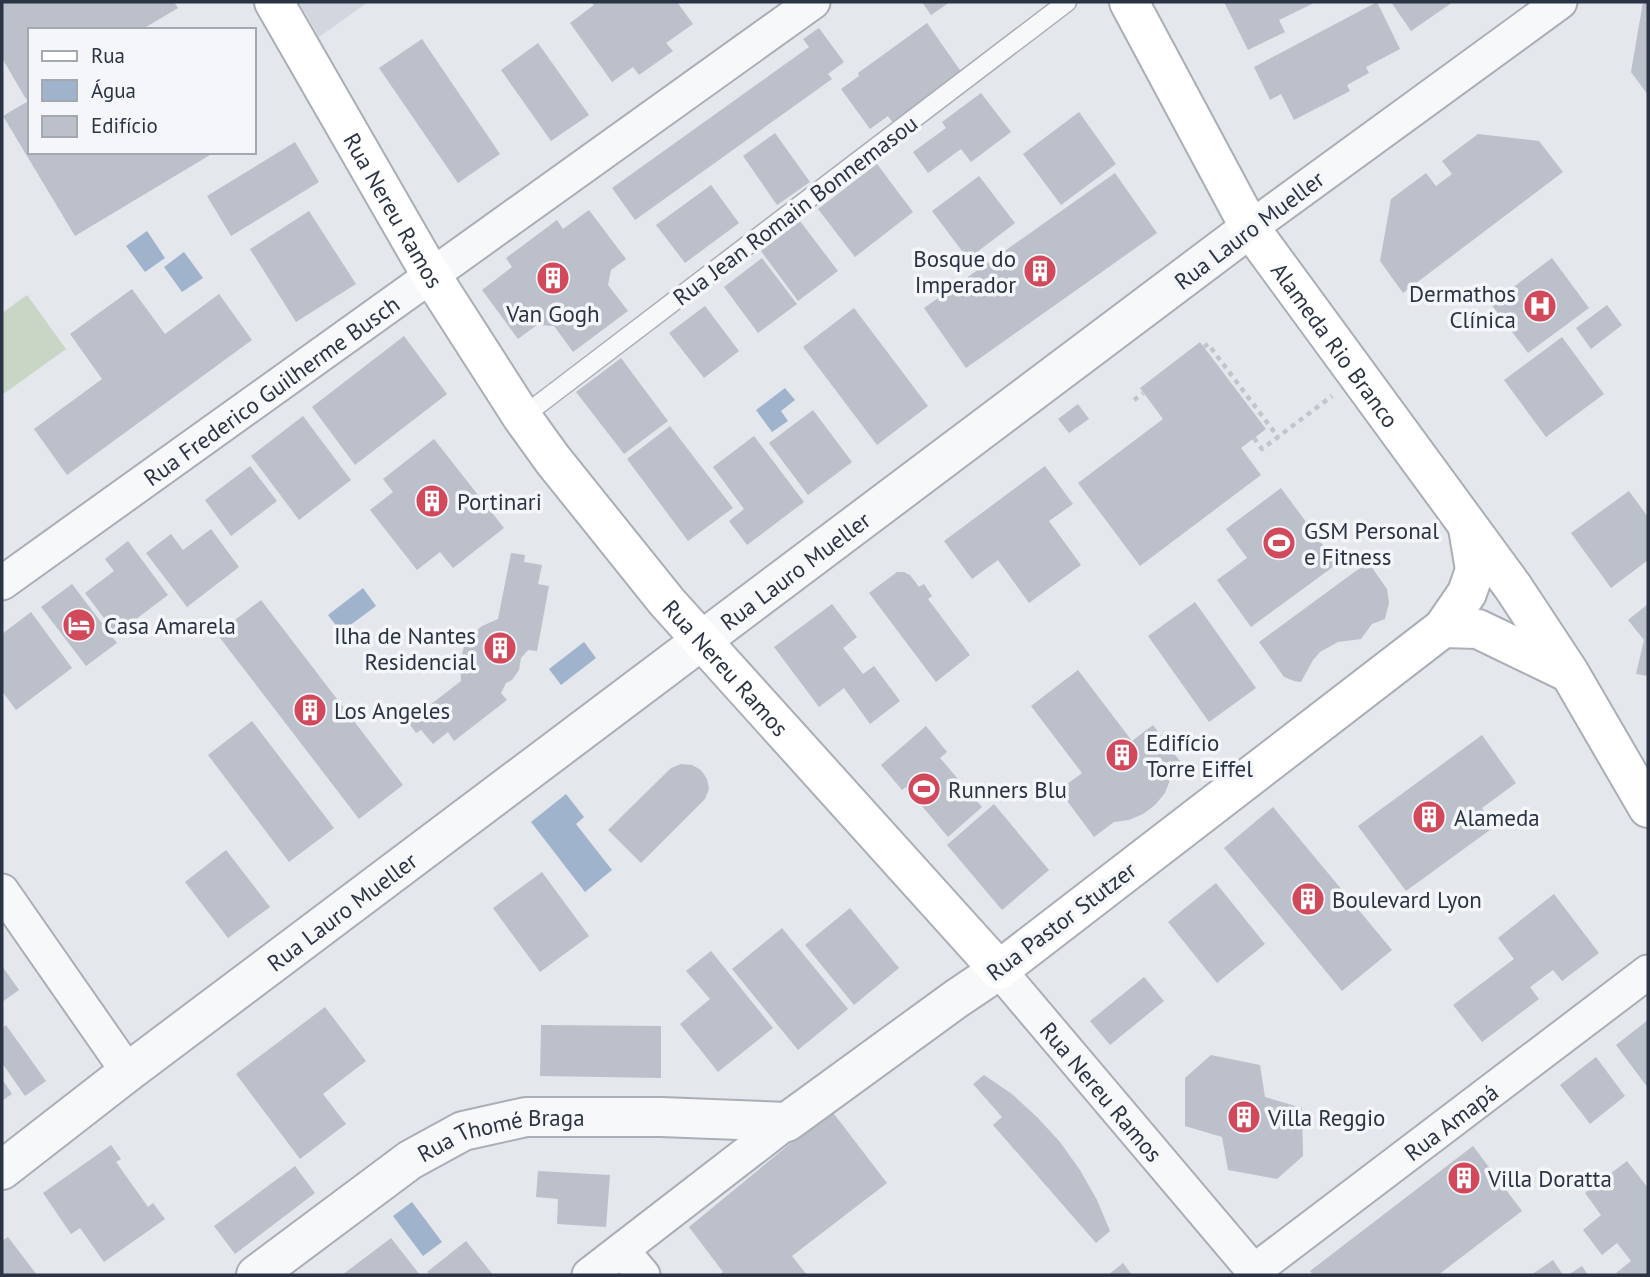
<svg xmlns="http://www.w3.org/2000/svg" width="1650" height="1277" viewBox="0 0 1650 1277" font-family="'PT Sans',sans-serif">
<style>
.built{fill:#d2d6de}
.green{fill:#c9d6c5}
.water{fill:#9fb4cc}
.building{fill:#bbc0ca}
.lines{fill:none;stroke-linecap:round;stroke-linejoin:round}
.service-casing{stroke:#a9aeb7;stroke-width:21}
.minor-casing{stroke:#a9aeb7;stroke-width:37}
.tertiary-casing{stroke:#a9aeb7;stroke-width:42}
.secondary-casing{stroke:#a9aeb7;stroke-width:42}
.path{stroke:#c2c5cb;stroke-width:4.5;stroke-dasharray:5 5;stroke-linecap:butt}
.service{stroke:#f7f8fa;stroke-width:18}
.minor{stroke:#f7f8fa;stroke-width:33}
.tertiary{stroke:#f7f8fa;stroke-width:38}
.secondary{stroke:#fff;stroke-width:38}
.labels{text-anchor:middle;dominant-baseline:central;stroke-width:7;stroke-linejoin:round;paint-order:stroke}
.street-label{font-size:23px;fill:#2b3445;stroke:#f4f6f9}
.poi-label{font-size:23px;fill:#2b3445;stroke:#f4f6f9;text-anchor:start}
</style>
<rect width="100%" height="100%" fill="#e4e7ec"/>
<polygon class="built" points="299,2 368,2 319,37"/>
<polygon class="green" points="27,295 66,349 2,395 2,313"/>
<g class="water">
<polygon points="147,231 165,258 145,272 126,246"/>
<polygon points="184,252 203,278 182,292 164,267"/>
<polygon points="785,388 795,400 781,411 788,421 772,432 756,410"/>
<polygon points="363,588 376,606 341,632 328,615"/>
<polygon points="584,642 596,658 561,685 549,669"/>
<polygon points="566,794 584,817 576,824 612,870 585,892 531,822"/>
<polygon points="412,1202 442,1242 423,1256 393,1216"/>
</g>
<g class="building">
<polygon points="2,2 174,2 178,8 141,30 30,30 30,96 26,99 2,58"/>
<polygon points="591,2 677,2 693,24 666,43 673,51 639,75 633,67 612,82 570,23 594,5"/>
<polygon points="922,2 950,2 931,15"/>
<polygon points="1224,2 1316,2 1279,20 1285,32 1248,50"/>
<polygon points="1377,2 1400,49 1366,67 1369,73 1347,85 1350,91 1294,120 1281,94 1270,100 1254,67"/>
<polygon points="1391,2 1453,2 1411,31"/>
<polygon points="1643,2 1648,2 1648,95 1631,72"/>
<polygon points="927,23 962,73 893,123 888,116 870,129 841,89 859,76 858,73"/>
<polygon points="819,28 844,62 828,74 832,79 635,220 612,188 809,47 803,39"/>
<polygon points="422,39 500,154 458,183 379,68"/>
<polygon points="538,43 589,115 551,141 501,70"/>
<polygon points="981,93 1011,132 971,162 961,149 928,173 913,152 946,128 942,122"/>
<polygon points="30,100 30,152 215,152 75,236 3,116"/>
<polygon points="1079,112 1116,164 1061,205 1023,154"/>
<polygon points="775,133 810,182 777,205 743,156"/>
<polygon points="1478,134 1539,141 1563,172 1403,293 1380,261 1391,199 1426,173 1436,186 1452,174 1442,161"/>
<polygon points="295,142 319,182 231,236 207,196"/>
<polygon points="877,164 913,212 855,257 818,209"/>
<polygon points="1115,173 1157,233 966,368 924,308"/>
<polygon points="979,176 1015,223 968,259 932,211"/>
<polygon points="711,185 739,223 685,263 656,225"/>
<polygon points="589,210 626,259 611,270 608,285 628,311 573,352 554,326 537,325 518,339 482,290 512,267 506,258 557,220 563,229"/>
<polygon points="309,211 356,284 296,322 250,249"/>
<polygon points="800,221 838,271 798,301 761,251"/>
<polygon points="762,258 797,304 758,333 724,287"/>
<polygon points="1552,258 1589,308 1528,353 1491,304"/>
<polygon points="132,289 165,334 219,294 252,340 67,475 34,429 102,379 70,334"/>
<polygon points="1607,305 1622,325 1591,349 1576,328"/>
<polygon points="705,306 739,351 704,378 669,333"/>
<polygon points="854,308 928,406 877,445 803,347"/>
<polygon points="404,336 447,394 355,465 312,407"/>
<polygon points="1562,337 1604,394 1546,437 1504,380"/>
<polygon points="1200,342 1266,429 1241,448 1261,475 1140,566 1078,483 1163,419 1140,388"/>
<polygon points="621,358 668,421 624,454 576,392"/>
<polygon points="1078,404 1089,419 1069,433 1058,419"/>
<polygon points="813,410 852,462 808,495 769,443"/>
<polygon points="303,416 351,480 299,520 251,456"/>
<polygon points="670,426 733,508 688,541 627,459"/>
<polygon points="754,436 804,502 747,545 729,521 744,509 713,467"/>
<polygon points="434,439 504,528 453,568 440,552 417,570 370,510 393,492 383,479"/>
<polygon points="250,466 277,501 231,536 205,500"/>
<polygon points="1045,466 1073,504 1049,521 1081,565 1029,603 998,560 972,579 944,541"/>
<polygon points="1281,488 1337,564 1251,627 1217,580 1247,558 1226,529"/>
<polygon points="1629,491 1648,517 1648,560 1611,588 1571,533"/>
<polygon points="211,529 239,567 187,607 146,553 171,534 183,550"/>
<polygon points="128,541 168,595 116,634 85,593 114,571 105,559"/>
<polygon points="511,553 525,555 524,562 542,565 538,584 549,586 537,651 528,650 521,658 519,670 512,680 506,683 501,693 507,700 454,741 448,732 433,744 421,730 416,733 408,722 461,681 460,663 464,646 475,632 482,626 498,619"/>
<polygon points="1368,562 1387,589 1389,603 1385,619 1372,624 1361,639 1338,642 1320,652 1313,660 1301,682 1294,681 1284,677 1259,642"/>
<polygon points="897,572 904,572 910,575 919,587 924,584 932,596 928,599 970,655 936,682 869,593"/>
<polygon points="72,584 117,643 86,666 41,607"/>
<polygon points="261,600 403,785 359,819 217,634"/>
<polygon points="1195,602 1256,688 1209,722 1148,636"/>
<polygon points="832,604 857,637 843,648 863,674 874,666 900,701 870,724 844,688 819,707 774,647"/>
<polygon points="1648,604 1648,676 1636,674 1644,640 1628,620"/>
<polygon points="31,612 72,668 16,710 2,691 2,634"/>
<polygon points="1078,670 1132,741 1153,725 1185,768 1170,780 1165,793 1155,805 1143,814 1129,820 1114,822 1094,837 1059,790 1082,773 1031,706"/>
<polygon points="252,721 334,828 289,862 208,755"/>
<polygon points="926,726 947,752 940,758 982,807 948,837 906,787 902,790 881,765"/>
<polygon points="1482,735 1516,783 1482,808 1494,827 1406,891 1358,826"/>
<polygon points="681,764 692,765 701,770 707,779 709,789 705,799 641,863 608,830 671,768"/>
<polygon points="994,804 1049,870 1002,910 947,845"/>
<polygon points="1273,807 1392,950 1342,991 1224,848"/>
<polygon points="226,850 270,907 228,938 185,882"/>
<polygon points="542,872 589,936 540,972 493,908"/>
<polygon points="1216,883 1265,944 1217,983 1168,922"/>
<polygon points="1554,894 1599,953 1562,981 1553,970 1530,987 1539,999 1482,1042 1453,1005 1514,959 1498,938"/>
<polygon points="850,908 899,968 854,1005 805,945"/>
<polygon points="782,928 848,1009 798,1050 732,969"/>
<polygon points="711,951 773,1028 718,1072 680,1024 710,999 686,971"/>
<polygon points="2,966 19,990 2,1002"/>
<polygon points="1144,977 1164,1001 1110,1045 1090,1021"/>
<polygon points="325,1007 366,1061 323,1094 346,1124 300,1159 236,1074"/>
<polygon points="1648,1020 1648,1088 1616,1045"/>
<polygon points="6,1025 46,1081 25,1096 2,1063 2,1028"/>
<polygon points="541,1025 661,1026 661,1078 540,1076"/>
<polygon points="1211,1055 1260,1065 1265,1097 1302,1108 1303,1156 1277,1179 1228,1170 1222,1137 1185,1126 1185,1078"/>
<polygon points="1596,1057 1625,1096 1590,1124 1560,1085"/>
<polygon points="984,1075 1012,1094 1037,1117 1060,1142 1080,1170 1097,1200 1110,1231 1096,1243 993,1125 1002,1117 973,1084"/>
<polygon points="2,1079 12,1094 2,1101"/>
<polygon points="831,1110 887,1183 792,1256 807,1275 719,1275 723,1272 689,1227"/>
<polygon points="111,1145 121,1159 116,1162 148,1207 153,1203 165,1219 104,1262 80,1228 71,1234 43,1193"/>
<polygon points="1473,1146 1522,1211 1438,1275 1313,1275 1310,1271"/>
<polygon points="1627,1161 1648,1188 1648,1275 1618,1275 1616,1273 1631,1261 1617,1243 1602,1255 1583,1230 1601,1215 1585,1193"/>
<polygon points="295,1166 315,1193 235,1254 214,1226"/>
<polygon points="538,1171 610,1175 606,1227 557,1224 558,1199 536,1197"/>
<polygon points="8,1237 37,1275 2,1275 2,1241"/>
<polygon points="391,1238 420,1275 342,1275"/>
<polygon points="466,1241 493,1275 430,1275 427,1272"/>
<polygon points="1553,1260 1563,1275 1531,1275"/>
<polygon points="1123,1263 1132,1275 1108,1275"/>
<polygon points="1582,1266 1588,1275 1568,1275"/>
</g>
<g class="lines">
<defs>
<polyline id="service" points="522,417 1067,2"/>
<g id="minor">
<polyline points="1250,228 1560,2"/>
<path id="s1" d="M 2,583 L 813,2"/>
<polyline points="2,891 128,1072"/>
<path id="s2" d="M 999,970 L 1257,1275"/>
<polyline points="622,1250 643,1275"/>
<path id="s3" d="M 1254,1271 L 1648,972"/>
<polyline points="589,1275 787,1122"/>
</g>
<g id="tertiary">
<path id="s4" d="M 2,1170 L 128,1072 L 1250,228"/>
<path id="s5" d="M 256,1275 L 410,1160 L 463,1131 L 526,1117 L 661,1117 L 787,1122 L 956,999 L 999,970"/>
</g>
<g id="secondary">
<path id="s6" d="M 274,2 L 431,275 L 522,417 L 553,460 L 667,602 L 999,970 L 1443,628 L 1467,593 L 1475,570 L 1468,528"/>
<path id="s7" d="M 1129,2 L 1250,228 L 1513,587 L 1569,672 L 1648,808"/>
<polyline points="1443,628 1478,629 1567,672"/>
</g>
</defs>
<use href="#service" class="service-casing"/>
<use href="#minor" class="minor-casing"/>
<use href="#tertiary" class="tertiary-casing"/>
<use href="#secondary" class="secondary-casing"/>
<g class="path">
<polyline points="1204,347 1208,344 1278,437"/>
<polyline points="1134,400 1143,393"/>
<polyline points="1254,438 1262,449 1332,396"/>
</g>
<use href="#service" class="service"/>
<use href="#minor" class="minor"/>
<use href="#tertiary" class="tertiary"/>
<use href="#secondary" class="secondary"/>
</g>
<defs>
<symbol id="building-disc" viewBox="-11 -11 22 22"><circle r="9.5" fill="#d1495b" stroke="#f4f6f9"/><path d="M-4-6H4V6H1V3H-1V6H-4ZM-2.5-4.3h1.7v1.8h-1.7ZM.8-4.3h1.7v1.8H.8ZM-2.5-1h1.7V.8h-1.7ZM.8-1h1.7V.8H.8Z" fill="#fff"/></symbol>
<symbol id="hospital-disc" viewBox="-11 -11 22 22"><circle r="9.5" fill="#d1495b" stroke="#f4f6f9"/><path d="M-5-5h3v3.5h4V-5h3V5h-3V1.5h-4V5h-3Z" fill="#fff"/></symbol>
<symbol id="stadium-disc" viewBox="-11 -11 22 22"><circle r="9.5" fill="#d1495b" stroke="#f4f6f9"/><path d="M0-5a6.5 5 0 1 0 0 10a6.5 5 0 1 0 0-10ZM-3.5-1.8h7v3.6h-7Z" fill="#fff"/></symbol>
<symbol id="hotel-disc" viewBox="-11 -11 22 22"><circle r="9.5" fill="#d1495b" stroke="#f4f6f9"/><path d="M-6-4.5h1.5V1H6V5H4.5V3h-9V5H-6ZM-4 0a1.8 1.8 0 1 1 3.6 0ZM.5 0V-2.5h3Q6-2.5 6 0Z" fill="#fff"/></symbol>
</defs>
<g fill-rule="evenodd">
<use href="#building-disc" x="1021" y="252" width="38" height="38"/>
<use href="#building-disc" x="534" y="259" width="38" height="38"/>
<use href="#hospital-disc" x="1521" y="287" width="38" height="38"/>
<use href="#building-disc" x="413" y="482" width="38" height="38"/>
<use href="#stadium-disc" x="1260" y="524" width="38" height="38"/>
<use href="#hotel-disc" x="60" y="606" width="38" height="38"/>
<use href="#building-disc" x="481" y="629" width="38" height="38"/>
<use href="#building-disc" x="291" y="691" width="38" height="38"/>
<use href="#building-disc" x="1103" y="736" width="38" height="38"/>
<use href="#stadium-disc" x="905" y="770" width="38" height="38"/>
<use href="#building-disc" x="1410" y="798" width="38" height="38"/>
<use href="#building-disc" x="1289" y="880" width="38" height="38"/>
<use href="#building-disc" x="1225" y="1098" width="38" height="38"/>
<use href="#building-disc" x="1445" y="1159" width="38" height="38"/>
</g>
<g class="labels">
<g class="street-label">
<text stroke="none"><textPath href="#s6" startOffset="240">Rua Nereu Ramos</textPath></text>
<text transform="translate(795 210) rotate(-37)">Rua Jean Romain Bonnemasou</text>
<text transform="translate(1249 230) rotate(-37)">Rua Lauro Mueller</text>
<text stroke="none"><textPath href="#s7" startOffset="401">Alameda Rio Branco</textPath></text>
<text stroke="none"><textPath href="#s1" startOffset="331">Rua Frederico Guilherme Busch</textPath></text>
<text stroke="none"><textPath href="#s4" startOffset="994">Rua Lauro Mueller</textPath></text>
<text stroke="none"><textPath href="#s6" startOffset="807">Rua Nereu Ramos</textPath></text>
<text stroke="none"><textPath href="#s4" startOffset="427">Rua Lauro Mueller</textPath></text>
<text transform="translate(1061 921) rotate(-37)">Rua Pastor Stutzer</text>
<text stroke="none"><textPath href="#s2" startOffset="159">Rua Nereu Ramos</textPath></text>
<text stroke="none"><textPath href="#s3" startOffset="247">Rua Amapá</textPath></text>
<text stroke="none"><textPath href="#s5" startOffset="289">Rua Thomé Braga</textPath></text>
</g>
<g class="poi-label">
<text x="1016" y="258" text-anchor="end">Bosque do<tspan x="1016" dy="26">Imperador</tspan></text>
<text x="1516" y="293" text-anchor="end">Dermathos<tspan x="1516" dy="26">Clínica</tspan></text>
<text x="553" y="313" text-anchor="middle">Van Gogh</text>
<text x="457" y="501">Portinari</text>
<text x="1304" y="530">GSM Personal<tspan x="1304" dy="26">e Fitness</tspan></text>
<text x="104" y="625">Casa Amarela</text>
<text x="476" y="635" text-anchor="end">Ilha de Nantes<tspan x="476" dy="26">Residencial</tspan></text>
<text x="334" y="710">Los Angeles</text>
<text x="1146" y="742">Edifício<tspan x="1146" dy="26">Torre Eiffel</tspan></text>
<text x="948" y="789">Runners Blu</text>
<text x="1454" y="817">Alameda</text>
<text x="1332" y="899">Boulevard Lyon</text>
<text x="1268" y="1117">Villa Reggio</text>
<text x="1488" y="1178">Villa Doratta</text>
</g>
</g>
<rect width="1650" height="1277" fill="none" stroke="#2b3445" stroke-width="7"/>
<rect x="28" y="28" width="228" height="126" fill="#f4f6f9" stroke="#a4a8b1" stroke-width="2"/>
<rect x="42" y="51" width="35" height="10" fill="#ffffff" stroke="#a4a8b1" stroke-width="2"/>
<text x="91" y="63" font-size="21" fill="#2b3445">Rua</text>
<rect x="42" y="80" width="35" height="21" fill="#9fb4cc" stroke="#a4a8b1" stroke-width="2"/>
<text x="91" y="98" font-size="21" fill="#2b3445">Água</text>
<rect x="42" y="116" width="35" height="21" fill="#bbc0ca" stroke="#a4a8b1" stroke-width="2"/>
<text x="91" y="133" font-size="21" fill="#2b3445">Edifício</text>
</svg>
